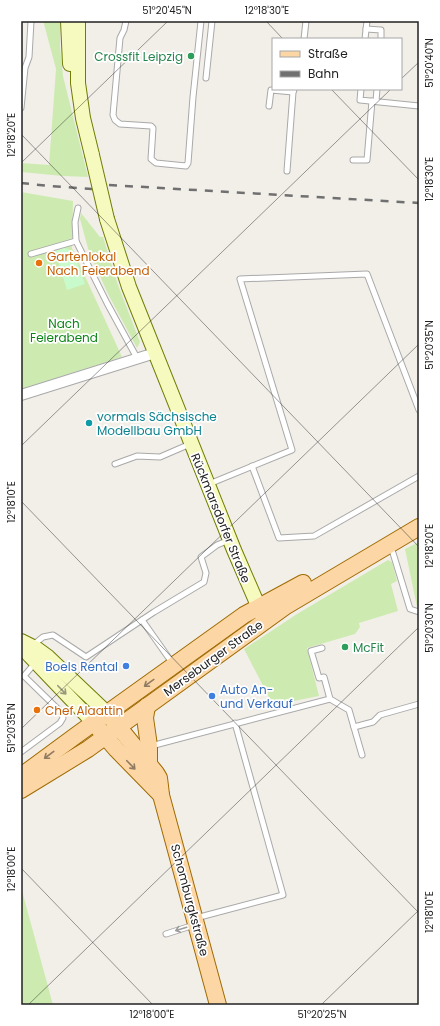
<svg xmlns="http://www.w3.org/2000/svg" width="440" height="1026" viewBox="0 0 440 1026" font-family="Poppins,sans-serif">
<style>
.grass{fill:#cdebb0}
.park{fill:#c8facc}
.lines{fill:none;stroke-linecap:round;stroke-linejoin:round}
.lane-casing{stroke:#a9a9a9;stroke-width:7}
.street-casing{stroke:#a9a9a9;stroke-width:12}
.secondary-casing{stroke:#707d05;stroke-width:16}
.primary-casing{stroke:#a06b00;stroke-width:18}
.lane{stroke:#fff;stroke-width:5}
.street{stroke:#fff;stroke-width:10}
.secondary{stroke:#f7fabf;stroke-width:14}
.primary{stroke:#fcd6a4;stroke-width:16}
.rail{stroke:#707070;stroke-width:2.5;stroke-dasharray:8 8;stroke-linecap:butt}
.secondary-bridge-casing{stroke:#707d05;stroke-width:16;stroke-linecap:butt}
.secondary-bridge{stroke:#f7fabf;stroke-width:14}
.oneway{stroke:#8f7c63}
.oneway2{stroke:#979978}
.oneway3{stroke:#9c9c9c}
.ticks{fill:none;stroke:#222;stroke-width:1;stroke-opacity:0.45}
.leisure-dot{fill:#2e9e5b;stroke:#fff;stroke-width:1.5}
.food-dot{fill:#e8710a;stroke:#fff;stroke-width:1.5}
.culture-dot{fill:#0f9aa8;stroke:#fff;stroke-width:1.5}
.shop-dot{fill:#3f7fe0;stroke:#fff;stroke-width:1.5}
.labels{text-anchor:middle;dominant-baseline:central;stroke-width:3.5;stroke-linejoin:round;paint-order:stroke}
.leisure-label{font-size:12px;fill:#27864d;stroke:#fff;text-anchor:end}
.food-label{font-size:12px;fill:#c56008;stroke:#fff;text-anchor:start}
.park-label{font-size:12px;fill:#0c8416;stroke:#fff}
.culture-label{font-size:12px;fill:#0d838f;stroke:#fff;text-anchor:start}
.street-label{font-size:12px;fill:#222;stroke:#fff}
.shop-label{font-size:12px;fill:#366cbe;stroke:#fff;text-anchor:end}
.neatline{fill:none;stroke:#222;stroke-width:1.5}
.ticks-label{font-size:10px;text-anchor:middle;fill:#222}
</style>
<rect width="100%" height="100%" fill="#f2efe9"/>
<g class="grass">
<polygon points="44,21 60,21 60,47 63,76 88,177 63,176 21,172 21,163 49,165 56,69 44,24"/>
<polygon points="21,192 73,201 72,248 122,357 21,389"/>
<polygon points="81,213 100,237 103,237 118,285 140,342 137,348 108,294 89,252 80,219"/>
<polygon points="419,542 419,607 417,607 405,549"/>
<polygon points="388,560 392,562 397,581 391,584 398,611 359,623 360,627 355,634 307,648 319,696 273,705 244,649 297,614"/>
<polygon points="21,887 53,1005 21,1005"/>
</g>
<polygon class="park" points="64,248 73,251 85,284 67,290 55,251"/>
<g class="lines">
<defs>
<g id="lane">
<polyline points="126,21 124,30 120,38 113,115 115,120 120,124 151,126 153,128 151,159 156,163 186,166 188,163 193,97 201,21"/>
<polyline points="366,29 381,30 381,39"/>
<polyline points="304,39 306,21"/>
<polyline points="365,39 367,21"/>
<polyline points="206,78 212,21"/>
<polyline points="361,89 360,100 419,106"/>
<polyline points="376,101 377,89"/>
<polyline points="269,106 271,90 293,92 294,90"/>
<polyline points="21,108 25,68 29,57 31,21"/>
<polyline points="353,160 367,160 372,101"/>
<polyline points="287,171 293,92"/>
<polyline points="78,208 75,222 76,241 107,303 137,358"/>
<polyline points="31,254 76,241"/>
<polyline points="115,464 137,456 160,457 190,444"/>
<polyline points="252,466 279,538 314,536 419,476"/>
<polyline points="209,484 292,450 240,279 367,274 419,410"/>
<polyline points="390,547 393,553 410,609 419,612"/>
<polyline points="142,620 173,664"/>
<polyline points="33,645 43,637 53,635 86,657 154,612 204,582 206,573 201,557 217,545 229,540"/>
<polyline points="322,648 311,651 319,678 324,677 330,699 349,710 362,755"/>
<polyline points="354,727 373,722 380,715 419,704"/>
<polyline points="151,746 330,699"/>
<polyline points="21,752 60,723 63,718 62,713 24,676 35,663"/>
<polyline points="196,918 283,895 235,723"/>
<polyline points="166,934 194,925"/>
</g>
<polyline id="street" points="21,395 155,353"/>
<g id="secondary">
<polyline points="68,21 70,64"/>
<polyline points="78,21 78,83 83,118 92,155"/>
<polyline points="107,219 129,287 234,550 263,617"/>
<polyline points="21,641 37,649 48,657 107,713"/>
<polyline points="21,646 30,656 94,723"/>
</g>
<g id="primary">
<polyline points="147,706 145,718 149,746 149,764"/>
<polyline points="112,719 156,773 159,778 160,786 161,795 218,1005"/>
<polyline points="99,729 116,749 161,795"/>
<polyline points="21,776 78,734 244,615 303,583"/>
<polyline points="21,790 88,749 286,606 419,527"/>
</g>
</defs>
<use href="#lane" class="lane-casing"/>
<use href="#street" class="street-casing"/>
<use href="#secondary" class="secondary-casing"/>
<use href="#primary" class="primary-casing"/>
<use href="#lane" class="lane"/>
<use href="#street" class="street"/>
<use href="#secondary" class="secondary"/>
<use href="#primary" class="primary"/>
<g class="rail">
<polyline points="21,183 50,186 92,189"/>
<polyline points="109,185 419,203"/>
</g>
<defs>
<polyline id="secondary-bridge" points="92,155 107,219"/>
</defs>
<use href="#secondary-bridge" class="secondary-bridge-casing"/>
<use href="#secondary-bridge" class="secondary-bridge"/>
</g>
<defs><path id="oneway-shaft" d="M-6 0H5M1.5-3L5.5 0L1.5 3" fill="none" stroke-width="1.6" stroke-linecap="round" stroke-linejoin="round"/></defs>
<g class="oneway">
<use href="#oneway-shaft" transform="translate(149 683) rotate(144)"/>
<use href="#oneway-shaft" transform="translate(49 755) rotate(143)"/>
<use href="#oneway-shaft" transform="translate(131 765) rotate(46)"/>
</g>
<use class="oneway2" href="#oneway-shaft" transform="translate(62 690) rotate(46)"/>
<use class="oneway3" href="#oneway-shaft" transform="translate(181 929) rotate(163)"/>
<path class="ticks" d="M 266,21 L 283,39M 401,79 L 419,62M 331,89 L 419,180M 21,134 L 419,547M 21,163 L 168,21M 21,446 L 391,89M 21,501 L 419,913M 21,729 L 419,344M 21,868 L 153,1005M 28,1005 L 419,627M 321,1005 L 419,910"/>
<g class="leisure-dot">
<circle cx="191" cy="56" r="4"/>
<circle cx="345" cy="647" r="4"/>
</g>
<g class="food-dot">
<circle cx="39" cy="263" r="4"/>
<circle cx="37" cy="710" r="4"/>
</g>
<circle class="culture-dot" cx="89" cy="423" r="4"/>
<g class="shop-dot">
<circle cx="126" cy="666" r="4"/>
<circle cx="212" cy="696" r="4"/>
</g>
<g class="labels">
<g class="leisure-label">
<text x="183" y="56">Crossfit Leipzig</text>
<text x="353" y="647" text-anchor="start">McFit</text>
</g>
<g class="food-label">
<text x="47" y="256">Gartenlokal<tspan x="47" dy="14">Nach Feierabend</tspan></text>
<text x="45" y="710">Chef Alaattin</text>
</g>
<g class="park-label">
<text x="64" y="323">Nach<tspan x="64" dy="14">Feierabend</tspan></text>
</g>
<g class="culture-label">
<text x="97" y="416">vormals Sächsische<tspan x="97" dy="14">Modellbau GmbH</tspan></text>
</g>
<g class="street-label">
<text transform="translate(221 518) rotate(68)">Rückmarsdorfer Straße</text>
<text transform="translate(213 658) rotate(-36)">Merseburger Straße</text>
<text transform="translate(190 900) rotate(75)">Schomburgkstraße</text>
</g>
<g class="shop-label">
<text x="118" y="666">Boels Rental</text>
<text x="220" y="689" text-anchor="start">Auto An-<tspan x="220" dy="14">und Verkauf</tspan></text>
</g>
</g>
<rect width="440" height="1026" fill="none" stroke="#ffffff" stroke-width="44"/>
<rect x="272" y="38" width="130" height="52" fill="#ffffff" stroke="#a7a7a7"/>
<rect x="280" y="51" width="20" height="6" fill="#fcd6a4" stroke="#a7a7a7"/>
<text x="308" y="58" font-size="12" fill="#222222">Straße</text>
<rect x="280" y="71" width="20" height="6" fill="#707070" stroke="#a7a7a7"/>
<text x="308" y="78" font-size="12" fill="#222222">Bahn</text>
<rect x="22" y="22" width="396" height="982" class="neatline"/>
<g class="ticks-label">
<text x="167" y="14">51°20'45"N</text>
<text x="267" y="14">12°18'30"E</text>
<text transform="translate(429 63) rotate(-90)" y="4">51°20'40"N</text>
<text transform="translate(11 135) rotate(-90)" y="4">12°18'20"E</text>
<text transform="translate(429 179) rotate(-90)" y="4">12°18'30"E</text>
<text transform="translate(429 345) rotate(-90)" y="4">51°20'35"N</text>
<text transform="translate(11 502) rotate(-90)" y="4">12°18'10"E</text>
<text transform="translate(429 546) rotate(-90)" y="4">12°18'20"E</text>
<text transform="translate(429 628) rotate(-90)" y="4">51°20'30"N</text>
<text transform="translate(11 728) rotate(-90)" y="4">51°20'35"N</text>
<text transform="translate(11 869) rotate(-90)" y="4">12°18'00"E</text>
<text transform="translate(429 912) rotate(-90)" y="4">12°18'10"E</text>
<text x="152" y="1018">12°18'00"E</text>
<text x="322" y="1018">51°20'25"N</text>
</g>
</svg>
